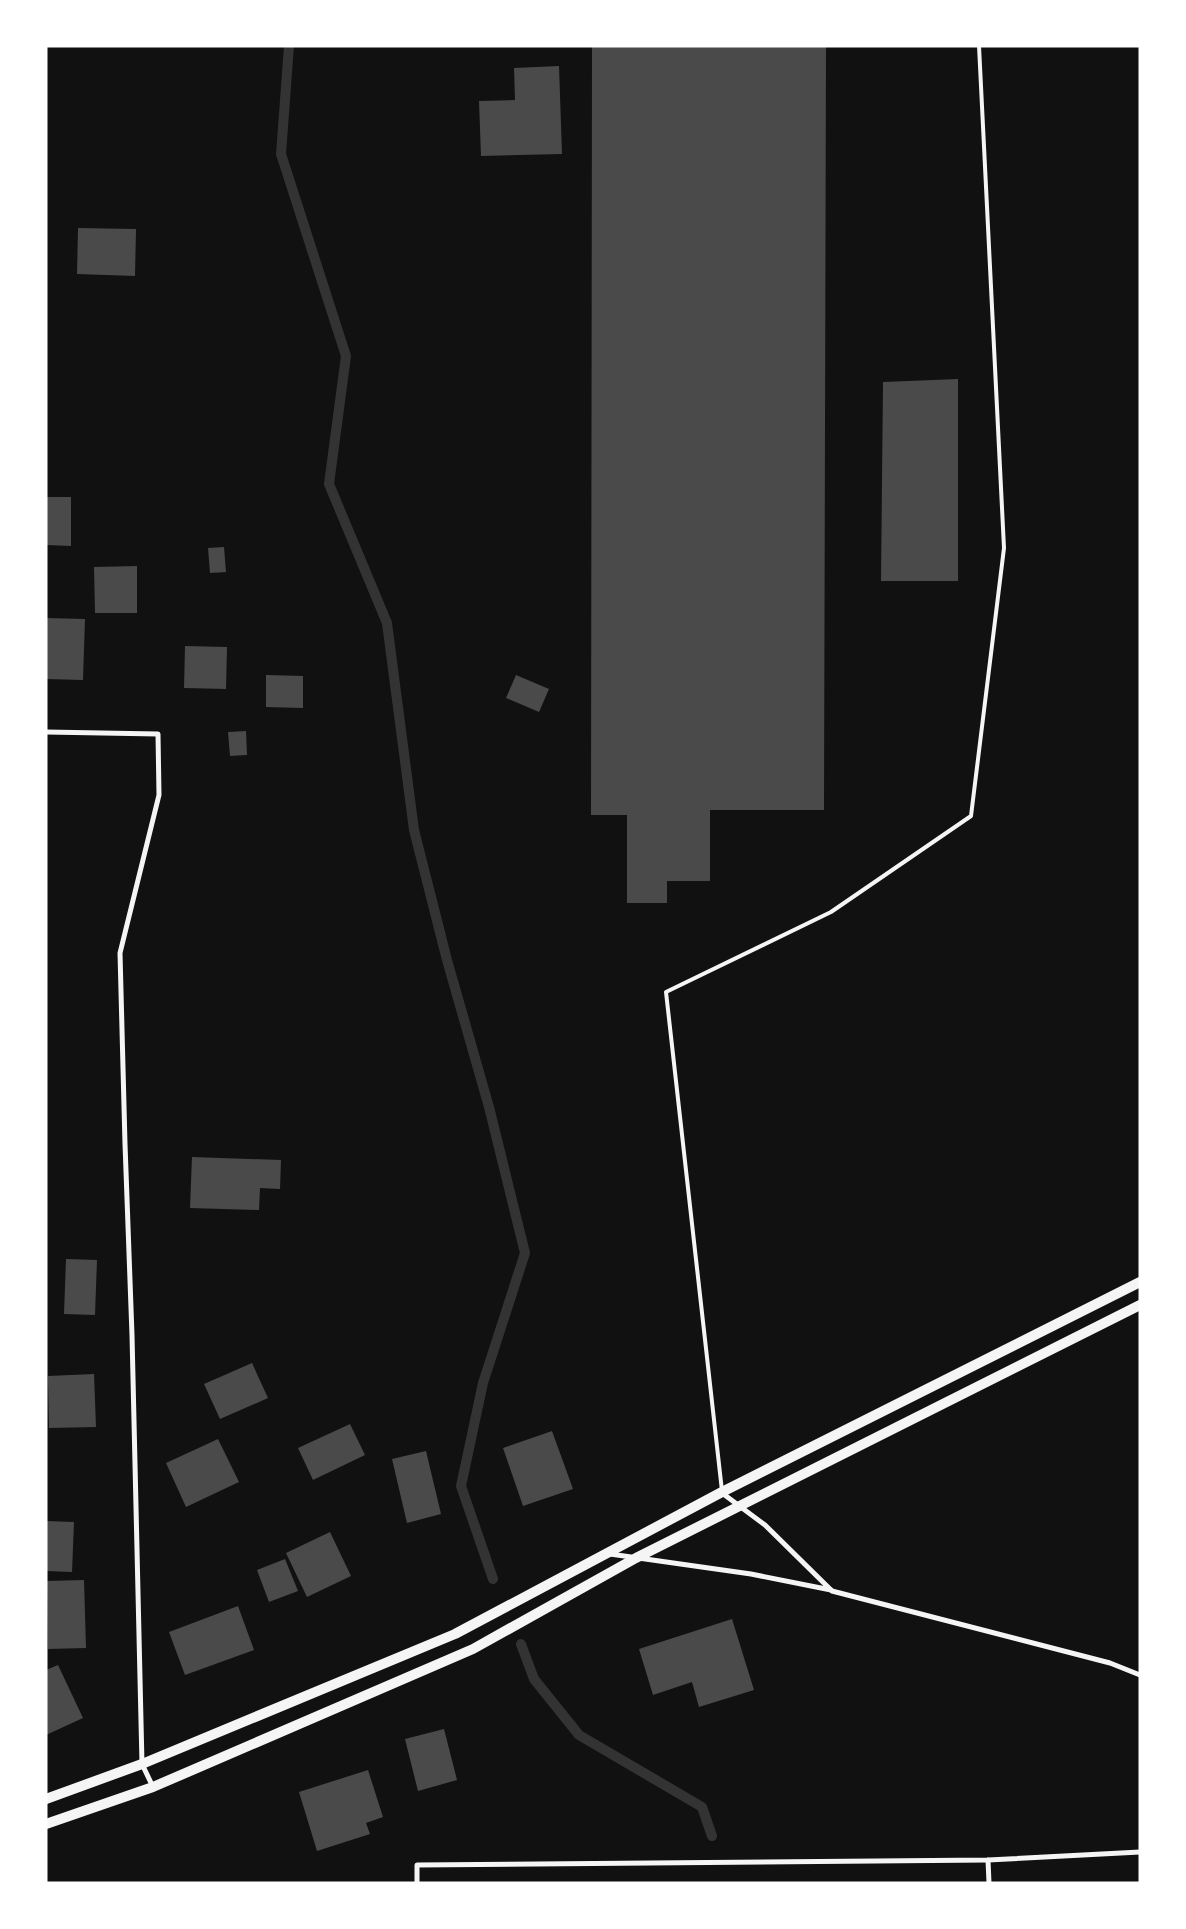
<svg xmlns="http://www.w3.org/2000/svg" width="1186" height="1929" viewBox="0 0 1186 1929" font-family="Barlow,sans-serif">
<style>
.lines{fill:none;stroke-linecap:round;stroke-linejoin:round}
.stream{stroke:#333;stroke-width:10}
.building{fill:#4a4a4a}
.service{stroke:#f5f5f5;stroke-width:4}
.minor{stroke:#f5f5f5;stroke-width:5}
.secondary{stroke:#f5f5f5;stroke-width:10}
</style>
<rect width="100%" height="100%" fill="#111"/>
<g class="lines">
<g class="stream">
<polyline points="289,46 281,154 346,356 329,484 387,623 414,830 447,960 489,1107 525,1253 483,1383 461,1486 493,1579"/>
<polyline points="521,1644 534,1679 579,1735 702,1807 712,1836"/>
</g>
</g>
<g class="building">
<polygon points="592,46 826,46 824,810 710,810 710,881 667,881 667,903 627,903 627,815 591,815"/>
<polygon points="559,66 562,154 481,156 479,101 515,100 514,68"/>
<polygon points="78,228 136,229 135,276 77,274"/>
<polygon points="958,379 958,581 881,581 883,382"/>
<polygon points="46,497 71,497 71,546 46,545"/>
<polygon points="224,547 226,572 210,573 208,548"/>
<polygon points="137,566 137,613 95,613 94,567"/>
<polygon points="46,618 85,619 83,680 46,679"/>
<polygon points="185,646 227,647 226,689 184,688"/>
<polygon points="266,675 303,676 303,708 266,707"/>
<polygon points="516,675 549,689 539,712 506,698"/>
<polygon points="246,731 247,755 230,756 228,732"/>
<polygon points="192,1157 281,1160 280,1189 260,1188 259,1210 190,1208"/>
<polygon points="66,1259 97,1260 95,1315 64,1314"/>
<polygon points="252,1363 268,1398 220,1419 204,1384"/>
<polygon points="94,1374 96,1427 49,1428 48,1376"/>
<polygon points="350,1424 365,1455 313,1480 298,1448"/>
<polygon points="552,1431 573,1489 523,1506 503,1448"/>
<polygon points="218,1439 239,1482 186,1507 166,1463"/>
<polygon points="426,1451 441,1514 407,1523 392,1459"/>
<polygon points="46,1521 74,1522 72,1572 46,1571"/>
<polygon points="330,1532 351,1576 307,1597 286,1553"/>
<polygon points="285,1559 298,1591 269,1602 257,1570"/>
<polygon points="84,1580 86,1648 48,1649 47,1581"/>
<polygon points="238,1606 254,1650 185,1675 169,1632"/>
<polygon points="732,1619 754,1690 699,1707 692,1682 653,1695 639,1649"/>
<polygon points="58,1665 83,1718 46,1735 46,1670"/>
<polygon points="444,1729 457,1780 418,1791 405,1739"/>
<polygon points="368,1770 383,1817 366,1823 370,1834 317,1851 299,1792"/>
</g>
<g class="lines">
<polyline class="service" points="722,1491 666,992 831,912 971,816 1004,548 979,46"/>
<g class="minor">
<polyline points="46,732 158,734 159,795 120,953 125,1144 132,1335 142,1764 153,1787"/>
<polyline points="722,1493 765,1525 832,1591 1110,1663 1140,1675"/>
<polyline points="610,1554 751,1574 831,1590"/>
<polyline points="988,1860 989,1883"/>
<polyline points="417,1883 417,1865 988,1860 1140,1852"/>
</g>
<g class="secondary">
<polyline points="46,1799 142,1764 455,1634 722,1492 1140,1282"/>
<polyline points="46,1824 153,1787 473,1649 636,1558 1140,1305"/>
</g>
</g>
<rect width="1186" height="1929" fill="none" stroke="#ffffff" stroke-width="95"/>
</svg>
